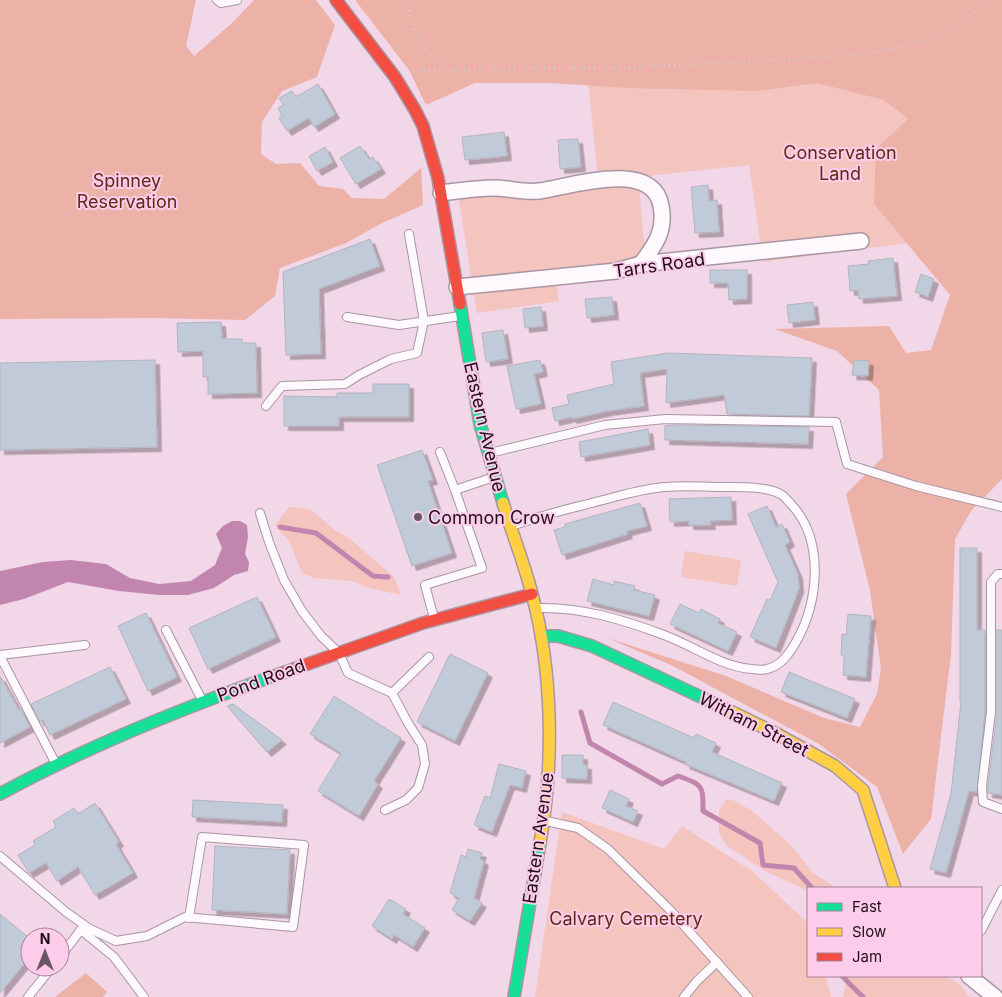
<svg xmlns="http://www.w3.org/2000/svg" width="1002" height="997" viewBox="0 0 1002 997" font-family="Inter,sans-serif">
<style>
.green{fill:#f4c4bf}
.forest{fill:#ecb1a7}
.water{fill:#c286ae}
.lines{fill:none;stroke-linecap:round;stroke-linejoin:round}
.stream{stroke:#c286ae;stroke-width:5}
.building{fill:#c0cad8;stroke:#b4b4bf;filter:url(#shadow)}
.lane-casing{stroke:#a996a2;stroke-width:10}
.street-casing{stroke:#a996a2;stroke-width:18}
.fast-casing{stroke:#a996a2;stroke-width:14}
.slow-casing{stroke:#a996a2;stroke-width:14}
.jam-casing{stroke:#a996a2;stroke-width:14}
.path{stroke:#d3cbd0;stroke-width:3;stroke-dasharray:1 4;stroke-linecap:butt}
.lane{stroke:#fdf9fc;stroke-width:8}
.street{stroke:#fdf9fc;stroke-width:15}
.fast{stroke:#16e098;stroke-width:11}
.slow{stroke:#ffcf43;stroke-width:11}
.jam{stroke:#f24e42;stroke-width:11}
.poi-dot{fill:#6a5562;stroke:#fdcceb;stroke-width:2}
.labels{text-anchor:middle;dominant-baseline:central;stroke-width:4;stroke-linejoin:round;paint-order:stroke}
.park-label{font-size:18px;fill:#602914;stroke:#fdcceb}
.street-label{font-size:18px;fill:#200f1a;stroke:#fdcceb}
.poi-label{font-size:18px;fill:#200f1a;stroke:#fdcceb;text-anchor:start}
</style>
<defs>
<filter id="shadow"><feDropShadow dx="4.5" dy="4.5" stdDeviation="0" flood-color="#0004"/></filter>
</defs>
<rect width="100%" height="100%" fill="#f2d7e8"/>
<g class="green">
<polygon points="859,71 917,90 963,236 763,262 749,165 638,177 647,273 556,282 559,301 477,313 458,194 598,178 588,82"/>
<polygon points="289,507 310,509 335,530 348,537 394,577 401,595 369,588 352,581 314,578 302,573 289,541 275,525"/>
<polygon points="685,551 741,560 737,586 681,577"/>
<polygon points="726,800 733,800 752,811 791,845 813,873 837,888 808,888 808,891 765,871 727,846 719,833 719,811"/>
<polygon points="562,812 664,849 682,826 752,871 808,923 808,976 826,976 831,997 535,997"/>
<polygon points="847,976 946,976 962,986 969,997 843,997"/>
</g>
<g class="forest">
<polygon points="0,0 196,0 186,46 194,56 232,23 254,0 316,0 335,25 317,77 282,91 262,122 261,154 276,164 300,163 319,186 343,189 352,198 384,199 421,168 423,205 382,223 346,243 280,268 275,296 245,320 154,318 0,319"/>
<polygon points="355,0 1002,0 1002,479 971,511 955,539 951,654 931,819 903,854 877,787 819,744 671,665 607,638 726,676 824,718 860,727 877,694 881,669 870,590 846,494 883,457 879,390 837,351 774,329 889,326 906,353 931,350 950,295 874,204 876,149 908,119 884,100 817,83 758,91 627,88 550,83 475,83 426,105 409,70"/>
<polygon points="86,973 107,992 103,997 55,997"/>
</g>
<polygon class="water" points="232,521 240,521 247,525 248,537 245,554 249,562 248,571 234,575 214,588 188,595 159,595 119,591 68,582 24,599 0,605 0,571 43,562 71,560 106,564 130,578 159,584 191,581 215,565 222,548 216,534 223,526"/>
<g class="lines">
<g class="stream">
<polyline points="280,527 316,533 373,576 388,577"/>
<path d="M 581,712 L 590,743 L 662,784 L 678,776 C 703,785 703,785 703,811 L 760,843 L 763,865 L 794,868 L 812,888"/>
<polyline points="842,976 863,997"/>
</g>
</g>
<g class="building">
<polygon points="318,84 335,114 314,127 309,118 287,131 279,118 282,116 278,108 283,105 279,98 292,91 296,97"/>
<polygon points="504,132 507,156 465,160 462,137"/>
<polygon points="578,139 581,167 560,169 558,140"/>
<polygon points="360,146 369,159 373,157 381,169 356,184 340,158"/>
<polygon points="325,147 333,162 317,171 309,156"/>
<polygon points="708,185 709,201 717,200 719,232 695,233 691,187"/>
<polygon points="370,239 380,266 319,289 321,354 286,355 283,272"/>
<polygon points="893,258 897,296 859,299 858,290 850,291 848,266 869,264 868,261"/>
<polygon points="710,270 747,270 747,299 729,300 728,283 710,283"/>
<polygon points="921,274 934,279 928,297 915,292"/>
<polygon points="612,297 614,315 587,318 585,299"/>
<polygon points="813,302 815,320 789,323 787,305"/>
<polygon points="541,307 543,326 525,328 523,309"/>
<polygon points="221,322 222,339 242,339 242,343 256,343 257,393 208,394 208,377 203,377 203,351 178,352 177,323"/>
<polygon points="503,330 508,359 486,362 482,333"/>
<polygon points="668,353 812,358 809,416 727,414 724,395 666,403 667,369 640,373 644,406 608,411 572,419 572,417 555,421 552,408 569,404 567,395 614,384 611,362"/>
<polygon points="155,360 157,447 0,450 0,363"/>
<polygon points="540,360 543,372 534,374 541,404 516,409 507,366"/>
<polygon points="854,360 869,361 868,376 852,375"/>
<polygon points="373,384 409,384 409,417 339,417 339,426 284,426 284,396 337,397 337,393 373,393"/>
<polygon points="674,425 809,427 808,444 665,440 665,426"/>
<polygon points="648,429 650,445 581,457 579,442"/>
<polygon points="422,450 433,480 428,481 452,553 412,566 377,465"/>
<polygon points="731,497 732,520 710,521 711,525 689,525 689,521 670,522 669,499"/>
<polygon points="640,503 647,526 627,531 628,534 562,555 554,530 565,527 565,524"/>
<polygon points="767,506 776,527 782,524 790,542 785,545 798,574 799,589 776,648 750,637 767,599 770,600 778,582 748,514"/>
<polygon points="960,548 977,548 977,630 985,630 985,712 977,792 969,791 946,873 930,869 951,794 961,702 960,702"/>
<polygon points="593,579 614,585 614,581 635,586 634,590 655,595 649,616 587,601"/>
<polygon points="257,597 276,637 208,669 189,628"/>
<polygon points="680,604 699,613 701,609 720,619 718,623 737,632 728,651 670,624"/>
<polygon points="146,613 177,677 148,691 118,626"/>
<polygon points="848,614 871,616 866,677 843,675 844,656 841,655 842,634 846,635"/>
<polygon points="997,630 1002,630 1002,795 988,793 988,786 997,713"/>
<polygon points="450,654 488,673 455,741 417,722"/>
<polygon points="110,667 126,699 50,735 43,720 40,722 31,704"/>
<polygon points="789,672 855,699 847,718 781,692"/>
<polygon points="0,676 19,710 21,709 30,727 0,743"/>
<polygon points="334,696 401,738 374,781 378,784 359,816 318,791 341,753 310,734"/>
<polygon points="613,702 694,738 696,734 716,743 712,752 782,783 774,801 685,764 686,762 603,725"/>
<polygon points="233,704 282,740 267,752 227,706"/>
<polygon points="562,755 583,755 583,765 587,765 587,779 562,778"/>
<polygon points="499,764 526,771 522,788 510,785 492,832 474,825 485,796 490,798"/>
<polygon points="610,790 629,799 626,806 638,811 633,822 602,808"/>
<polygon points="193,800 283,805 282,822 192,817"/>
<polygon points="95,803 119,842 116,844 133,873 95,895 78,867 57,881 46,863 29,873 18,855 35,845 33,841 56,827 53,821 74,808 78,814"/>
<polygon points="215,846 290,850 287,914 212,910"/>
<polygon points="468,849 482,853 480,859 484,861 474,898 482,903 470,921 452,910 459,898 450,893 461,855 466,857"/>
<polygon points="389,899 406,909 403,914 425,928 413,947 394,935 392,939 372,926"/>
<polygon points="0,914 30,939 30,957 0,993"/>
</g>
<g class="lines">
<defs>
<g id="lane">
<polyline points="217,0 221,3 237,0"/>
<polyline points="347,317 399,325 460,316"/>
<polyline points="266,406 282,386 345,384 359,375 391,359 417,353 424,321 409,234"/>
<polyline points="490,453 605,425 665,419 836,422 847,464 916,486 1002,507"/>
<polyline points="455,490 491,478"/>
<polyline points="260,513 269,542 284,580 302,611 321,636 339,653 348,673 392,693 429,657"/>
<path d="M 512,526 C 541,515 573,508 603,500 C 623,495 645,488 666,487 C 685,485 704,487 723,487 C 739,487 768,486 782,495 C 785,497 788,501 790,503 C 825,539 819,601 796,642 C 789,654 781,666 767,669 C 762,671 757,669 752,669 C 719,666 694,646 664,635 C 624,620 582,607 539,608"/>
<polyline points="1002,574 998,574 991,582 991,712 982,786 983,802 1002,809"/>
<polyline points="434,618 425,585 482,568 455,490 440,452"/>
<polyline points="166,630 202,700"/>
<polyline points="0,655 85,645"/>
<polyline points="0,656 56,764"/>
<polyline points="385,810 406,800 418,788 425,764 422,745 408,723 392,693"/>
<polyline points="546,821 578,828 608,849 669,909 748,997"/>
<polyline points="0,856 66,912 90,929 116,941 147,936 185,917 293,927 304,845 202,837 189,918"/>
<polyline points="81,930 114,957 144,997"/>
<polyline points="981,931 1002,890"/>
<polyline points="60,957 83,927"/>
<polyline points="28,997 52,967"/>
<polyline points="684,997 697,981 717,962"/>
</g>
<g id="street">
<path d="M 441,193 C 458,191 476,188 494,188 C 508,188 524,193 539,191 C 569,187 653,158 661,206 C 666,231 655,245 641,264"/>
<polyline points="457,287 616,271 641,264 861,241"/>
<polyline points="969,976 995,997"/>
</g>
<g id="fast">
<polyline points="460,304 480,424 503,503"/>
<polyline points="541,636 558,636 592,646 718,705"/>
<path d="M 0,794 C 88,746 180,709 274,676"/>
<polyline points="514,997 540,843"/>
</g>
<g id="slow">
<path d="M 503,503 C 512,533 524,563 532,594 C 553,672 554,764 540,843"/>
<polyline points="718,705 777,734 835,766 863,790 895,888"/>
</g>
<g id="jam">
<polyline points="336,0 395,77 415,110 423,126 438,178 460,304"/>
<polyline points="274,676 423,623 532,594"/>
</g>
</defs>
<use href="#lane" class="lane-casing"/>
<use href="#street" class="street-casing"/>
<use href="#fast" class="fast-casing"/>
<use href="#slow" class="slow-casing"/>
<use href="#jam" class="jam-casing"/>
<g class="path">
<path d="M 408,0 C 406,25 428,51 442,70"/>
<polyline points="414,70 622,68 813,58 880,52 940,36 992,0"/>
</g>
<use href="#lane" class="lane"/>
<use href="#street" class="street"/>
<use href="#fast" class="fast"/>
<use href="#slow" class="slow"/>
<use href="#jam" class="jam"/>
</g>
<circle class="poi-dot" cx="418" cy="517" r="5"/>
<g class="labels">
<g class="park-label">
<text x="840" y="152">Conservation<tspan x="840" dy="21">Land</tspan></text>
<text x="127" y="180">Spinney<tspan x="127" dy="21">Reservation</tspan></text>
<text x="626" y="918">Calvary Cemetery</text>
</g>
<g class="street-label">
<text transform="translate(659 265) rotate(-8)">Tarrs Road</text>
<text transform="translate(485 427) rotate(77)">Eastern Avenue</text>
<text transform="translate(261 680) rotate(-20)">Pond Road</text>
<text transform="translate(754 724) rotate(27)">Witham Street</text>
<text transform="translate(538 838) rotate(-82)">Eastern Avenue</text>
</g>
<g class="poi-label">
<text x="428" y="517">Common Crow</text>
</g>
</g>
<rect x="807" y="887" width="175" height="90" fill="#fdcceb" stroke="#a58097"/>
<rect x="817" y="903" width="25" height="8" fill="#16e098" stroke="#a58097"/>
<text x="852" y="912" font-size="15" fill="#200f1a">Fast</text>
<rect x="817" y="928" width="25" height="8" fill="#ffcf43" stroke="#a58097"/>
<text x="852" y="937" font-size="15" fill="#200f1a">Slow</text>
<rect x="817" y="953" width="25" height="8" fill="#f24e42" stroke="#a58097"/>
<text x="852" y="962" font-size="15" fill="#200f1a">Jam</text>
<g transform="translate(45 952)"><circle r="24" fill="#fdcceb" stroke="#a58097"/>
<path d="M0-4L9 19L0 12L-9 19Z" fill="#6a5562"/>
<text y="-8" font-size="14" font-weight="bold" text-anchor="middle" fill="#200f1a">N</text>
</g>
</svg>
